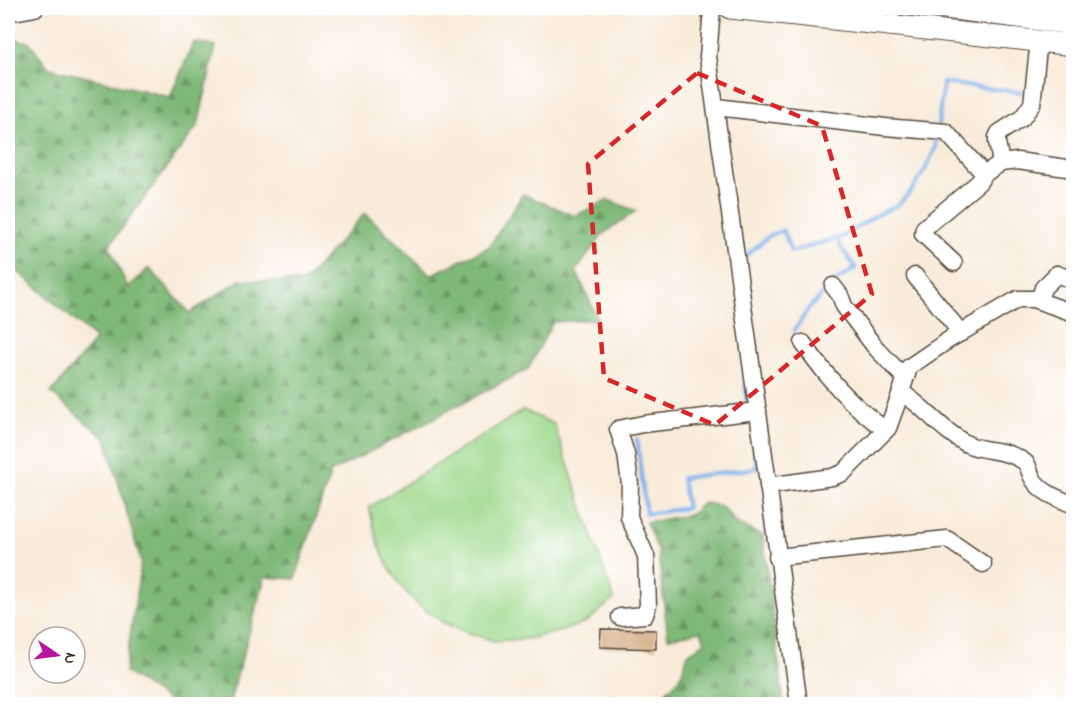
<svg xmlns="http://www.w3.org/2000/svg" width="1081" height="712" viewBox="0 0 1081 712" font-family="'Indie Flower',sans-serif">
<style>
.forest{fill:url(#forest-firs);stroke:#5d724b;stroke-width:1.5}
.pitch{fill:#9fd98c;stroke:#6d8255;stroke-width:1.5}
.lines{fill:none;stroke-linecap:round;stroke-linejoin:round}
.stream{stroke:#7fb0eb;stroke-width:4}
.building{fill:#d3a97f}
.minor-casing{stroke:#57473a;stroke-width:19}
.major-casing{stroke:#57473a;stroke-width:23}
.minor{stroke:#fff;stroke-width:16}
.major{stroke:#fff;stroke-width:21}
.marked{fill:none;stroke:#d62828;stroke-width:4.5;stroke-dasharray:12 8;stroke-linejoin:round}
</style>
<defs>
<pattern id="forest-firs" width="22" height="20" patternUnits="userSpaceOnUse" patternTransform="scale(1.5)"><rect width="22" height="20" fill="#7fb978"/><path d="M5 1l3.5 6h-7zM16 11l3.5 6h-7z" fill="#699762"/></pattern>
</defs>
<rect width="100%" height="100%" fill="#fff"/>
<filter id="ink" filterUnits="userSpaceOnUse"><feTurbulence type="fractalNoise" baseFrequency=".0167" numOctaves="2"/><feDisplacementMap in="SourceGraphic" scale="12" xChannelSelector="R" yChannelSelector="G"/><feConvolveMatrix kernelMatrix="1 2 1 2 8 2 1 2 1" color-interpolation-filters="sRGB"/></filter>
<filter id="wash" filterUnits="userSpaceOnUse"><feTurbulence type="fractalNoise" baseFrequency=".008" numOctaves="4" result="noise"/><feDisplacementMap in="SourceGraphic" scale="24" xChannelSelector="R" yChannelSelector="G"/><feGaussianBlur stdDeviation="1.35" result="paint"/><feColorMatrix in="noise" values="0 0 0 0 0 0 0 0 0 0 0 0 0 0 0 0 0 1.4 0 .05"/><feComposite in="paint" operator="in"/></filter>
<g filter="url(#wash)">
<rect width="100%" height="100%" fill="#f8ebd9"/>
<g class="forest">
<polygon points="8,37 30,43 49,68 170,97 194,42 216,46 198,125 109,246 128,288 149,268 190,313 240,280 304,282 365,213 431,275 489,247 523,194 575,216 608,200 636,211 603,234 576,271 598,319 553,322 528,369 331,472 295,579 265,577 229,704 173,704 125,672 141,562 106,439 51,393 96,339 8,263"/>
<polygon points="703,503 721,506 736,523 763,536 784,704 654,704 680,678 688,654 705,642 701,631 668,638 658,551 646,522 690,515"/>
</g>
<polygon class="pitch" points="523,410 554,424 614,599 588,621 562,631 527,639 494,641 468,633 442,622 417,604 401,586 387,564 377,540 369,507"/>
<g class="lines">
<g class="stream">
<polyline points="938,127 943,83 1028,93"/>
<polyline points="741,260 769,236 783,230 791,252 843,236 877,215 899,204 912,190 925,170 935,149 937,135"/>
<polyline points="834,282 856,268 841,248 837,238"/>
<polyline points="794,331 809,308 829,288"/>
<polyline points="744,368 747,406"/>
<polyline points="637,439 646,514 687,508 682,478 757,468 755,451"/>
</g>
</g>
<g id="blocks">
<polygon class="building" points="601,629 656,630 656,649 600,647"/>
</g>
</g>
<g filter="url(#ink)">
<use href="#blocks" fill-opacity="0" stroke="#57473a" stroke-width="1.5"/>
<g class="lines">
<defs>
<g id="minor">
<polyline points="712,8 708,57 799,704"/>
<polyline points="8,13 35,8"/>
<polyline points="716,107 885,127 946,132 984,174 1001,163 997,142 997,137 999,133 1022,118 1032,104 1039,40"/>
<polyline points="1001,163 1017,161 1074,169"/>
<polyline points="954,263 923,234 924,228 979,182 984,174"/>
<polyline points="915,276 961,333"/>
<polyline points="833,286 840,295 844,306 875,347 900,373 907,375"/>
<polyline points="1039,301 1043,288 1057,274 1074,281"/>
<path d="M 1074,313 L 1033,299 L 1018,299 L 950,339 L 909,367 L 901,392 C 925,407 942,431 967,444 C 984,452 1004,449 1020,459 C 1031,465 1027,468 1032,477 C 1039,492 1059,499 1074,505"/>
<path d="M 803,343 C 827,377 851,406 886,430"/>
<polyline points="768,486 832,477 843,473 888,428 901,392"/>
<polyline points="777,557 947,539 983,564"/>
<polyline points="620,617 645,615 648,605 646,556 629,517 630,484 626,454 618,429 643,424 758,411"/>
</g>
<g id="major">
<polyline points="730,8 1074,45"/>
<polyline points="945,8 1074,24"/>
</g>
</defs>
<use href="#minor" class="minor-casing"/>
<use href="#major" class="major-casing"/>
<use href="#minor" class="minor"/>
<use href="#major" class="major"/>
</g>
</g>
<path class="marked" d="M 697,73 L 822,126 L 872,294 L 715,425 L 604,378 L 588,164 Z"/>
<rect width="1081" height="712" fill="none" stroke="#fff" stroke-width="30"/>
<g transform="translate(57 655) rotate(104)"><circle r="28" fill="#ffffff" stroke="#b1aaa5" stroke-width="1.5"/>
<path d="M0-4.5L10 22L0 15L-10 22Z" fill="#b5179e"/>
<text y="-9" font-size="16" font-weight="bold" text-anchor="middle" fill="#3b2a1e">N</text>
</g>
</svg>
